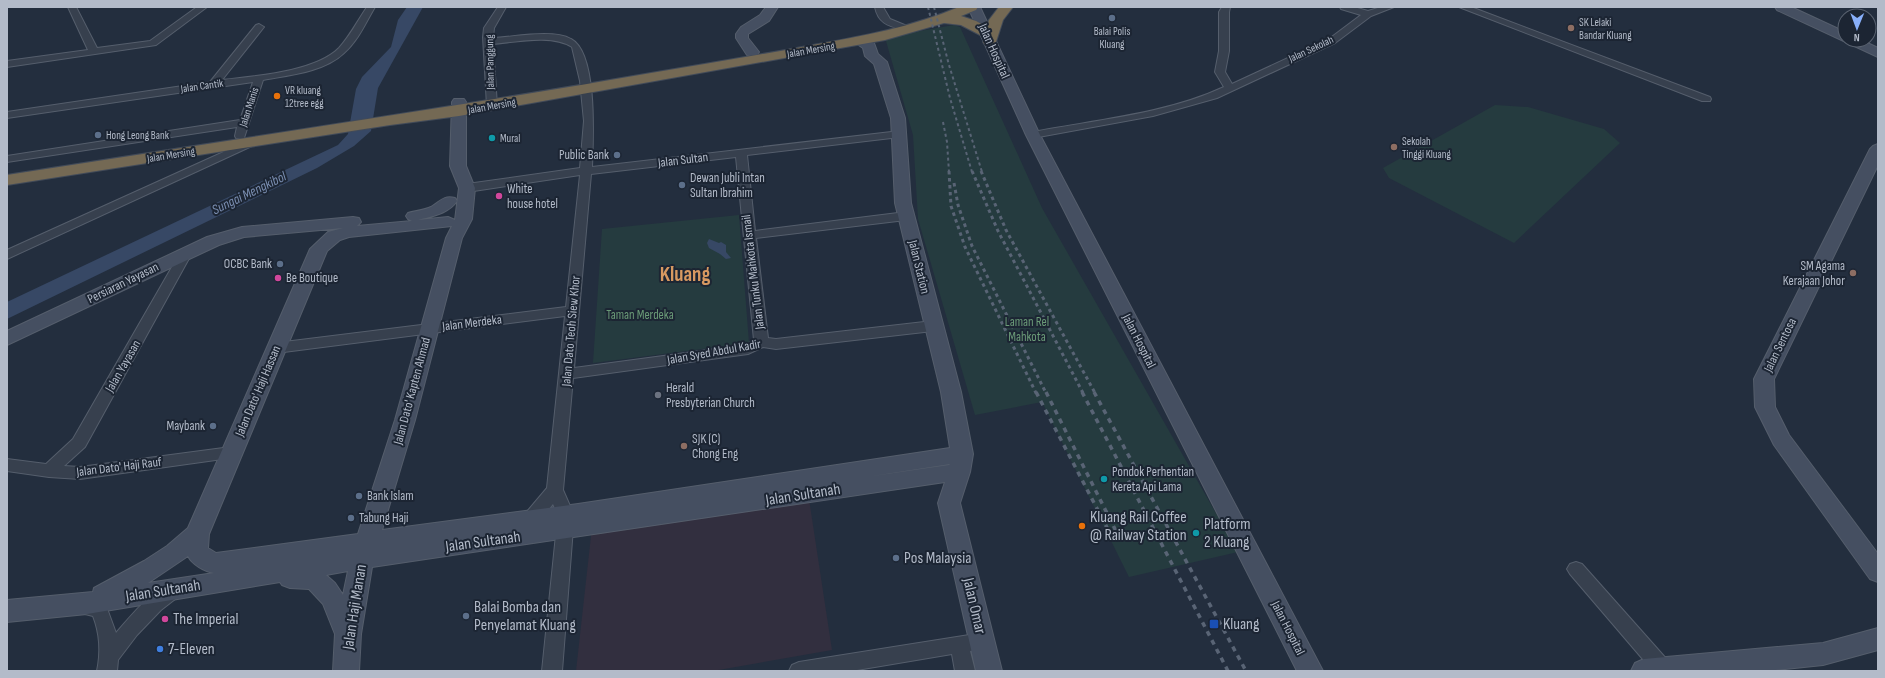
<svg xmlns="http://www.w3.org/2000/svg" width="1885" height="678" viewBox="0 0 1885 678" font-family="'Sofia Sans Condensed',sans-serif">
<style>
.medical{fill:#322f3f}
.green{fill:#253b3f}
.water{fill:#374865}
.lines{fill:none;stroke-linecap:round;stroke-linejoin:round}
.street-casing{stroke:#555e6c;stroke-width:2}
.secondary-casing{stroke:#555e6c;stroke-width:2}
.highway-casing{stroke:#424b59;stroke-width:2}
.street{fill:#37404e;fill-rule:evenodd}
.secondary{fill:#454f61;fill-rule:evenodd}
.highway{fill:#746954;fill-rule:evenodd}
.rail-far2{stroke:#596475;stroke-width:2;stroke-dasharray:3 3;stroke-linecap:butt}
.rail-far1{stroke:#596475;stroke-width:3;stroke-dasharray:3.5 3.5;stroke-linecap:butt}
.rail{stroke:#596475;stroke-width:3.5;stroke-dasharray:5 5;stroke-linecap:butt}
.service-dot{fill:#5c6f8a;stroke:#1c2533;stroke-width:1.5}
.education-dot{fill:#8d6e63;stroke:#1c2533;stroke-width:1.5}
.food-dot{fill:#e8710a;stroke:#1c2533;stroke-width:1.5}
.culture-dot{fill:#0f9aa8;stroke:#1c2533;stroke-width:1.5}
.hotel-dot{fill:#d1479c;stroke:#1c2533;stroke-width:1.5}
.worship-dot{fill:#6b7280;stroke:#1c2533;stroke-width:1.5}
.transit-dot{fill:#1a4fb4;stroke:#1c2533;stroke-width:1.5}
.shop-dot{fill:#3f7fe0;stroke:#1c2533;stroke-width:1.5}
.labels{text-anchor:middle;dominant-baseline:central;stroke-width:4;stroke-linejoin:round;paint-order:stroke}
.far-poi-label{font-size:11px;fill:#b3bbc9;stroke:#1c2533;text-anchor:start}
.far-street-label{font-size:11px;fill:#b3bbc9;stroke:#1c2533}
.street-label{font-size:13px;fill:#b3bbc9;stroke:#1c2533}
.poi-label{font-size:13px;fill:#b3bbc9;stroke:#1c2533;text-anchor:start}
.park-label{font-size:13px;fill:#6a9a77;stroke:#1c2533}
.water-label{font-size:14px;font-style:italic;fill:#7b8fb2;stroke:#1c2533}
.near-street-label{font-size:16px;fill:#b3bbc9;stroke:#1c2533}
.near-poi-label{font-size:16px;fill:#b3bbc9;stroke:#1c2533;text-anchor:start}
.town-label{font-size:21px;font-weight:bold;fill:#d79961;stroke:#1c2533}
</style>
<rect width="100%" height="100%" fill="#232e3e"/>
<polygon class="medical" points="809,499 832,650 713,671 576,671 592,527"/>
<g class="green">
<polygon points="954,25 960,27 1042,208 1238,552 1129,577 1042,402 975,415 918,219 913,135 886,41 891,36"/>
<polygon points="1495,105 1528,107 1604,129 1620,143 1514,243 1389,178 1383,168"/>
<polygon points="739,215 749,343 593,363 602,229"/>
</g>
<g class="water">
<polygon points="407,7 423,7 378,88 371,131 354,146 317,168 7,319 7,302 338,145 348,134 356,89 362,77 391,47 398,20"/>
<polygon points="709,239 719,243 721,242 726,245 726,252 731,258 726,259 720,254 709,248 707,243"/>
</g>
<g class="lines">
<defs>
<g id="street">
<polygon points="68,7 76,7 97,48 150,41 197,7 207,7 156,45 7,67 7,61 88,50"/>
<path d="M 367,7 L 375,7 C 366,22 358,41 344,53 C 324,72 290,75 263,80 L 244,138 L 236,138 L 235,136 L 237,127 L 7,162 L 7,156 L 240,120 L 253,82 L 7,118 L 7,112 L 210,82 L 256,25 L 259,24 L 264,27 L 222,80 C 255,76 315,72 339,48 C 350,36 358,20 367,7 Z"/>
<path d="M 498,7 L 506,7 L 494,28 L 493,38 C 514,37 553,29 571,39 C 598,53 593,140 592,167 L 900,131 L 904,132 L 905,134 L 900,137 L 747,155 L 755,231 L 906,212 L 912,216 L 906,220 L 756,238 L 768,338 L 776,339 L 933,321 L 938,323 L 940,326 L 938,329 L 933,331 L 776,349 L 763,347 L 748,354 L 573,378 L 563,490 L 574,515 L 562,671 L 542,671 L 558,515 L 553,504 L 539,521 L 536,530 L 530,532 L 524,530 L 522,525 L 525,514 L 547,488 L 565,316 L 276,353 L 271,351 L 269,348 L 271,345 L 276,343 L 566,307 L 580,175 L 467,192 L 461,188 L 467,184 L 580,168 L 584,121 L 580,81 L 572,47 C 552,34 516,42 493,44 L 497,106 L 492,109 L 487,106 L 483,37 L 484,28 ZM 736,157 L 754,340 L 745,345 L 574,368 L 591,174 Z"/>
<path d="M 875,7 L 883,7 L 890,19 L 907,26 L 902,29 C 887,26 878,22 875,7 Z"/>
<path d="M 1222,7 L 1230,7 L 1229,12 L 1229,51 L 1225,72 L 1232,84 L 1329,39 L 1361,15 L 1341,9 L 1340,7 L 1354,7 L 1368,11 L 1381,7 L 1394,7 L 1371,16 L 1335,43 L 1217,98 L 1153,116 L 1033,138 L 1028,135 L 1033,132 C 1095,120 1166,114 1224,87 L 1215,72 L 1219,51 L 1219,12 Z"/>
<polygon points="1459,7 1471,7 1710,97 1711,99 1710,101 1702,101"/>
<polygon points="250,140 256,143 254,145 7,259 7,250"/>
<polygon points="186,249 190,250 192,253 85,447 64,466 80,467 231,447 237,449 239,453 237,457 80,479 49,477 7,471 7,459 46,464 73,439 180,253 182,250"/>
<polygon points="1576,562 1582,564 1670,663 1672,669 1672,671 1653,671 1570,574 1567,569 1570,564"/>
<path d="M 173,583 L 179,586 L 182,591 L 179,596 L 161,610 L 137,635 L 118,660 L 117,671 L 97,671 C 101,652 100,634 93,616 L 77,612 L 74,606 L 77,600 L 83,598 L 105,603 L 116,633 C 132,615 149,592 173,583 Z"/>
<polygon points="982,633 989,635 991,641 989,647 970,651 975,671 955,671 952,654 851,671 789,671 792,665 799,662"/>
</g>
<g id="secondary">
<polygon points="766,7 778,7 769,21 748,34 748,38 759,52 757,55 747,55 736,38 736,34 741,27 760,15"/>
<polygon points="968,7 980,7 1040,135 1323,671 1297,671 1026,135"/>
<polygon points="1775,7 1791,7 1845,32 1845,40 1861,40 1878,48 1878,57 1777,10"/>
<path d="M 859,37 L 874,43 L 878,54 L 887,62 L 905,118 L 911,203 L 961,392 L 973,454 L 970,472 L 960,503 L 1002,671 L 976,671 L 938,503 L 945,482 L 372,567 L 361,634 L 359,671 L 333,671 L 335,634 L 323,604 L 309,589 L 290,588 L 282,585 L 280,582 L 87,614 L 7,622 L 7,600 L 93,592 L 94,588 L 144,561 L 167,546 L 188,528 L 310,249 L 328,232 L 343,228 L 244,237 L 219,245 L 7,345 L 7,331 L 207,237 L 242,227 L 353,217 L 359,218 L 361,222 L 357,226 L 412,221 L 408,219 L 406,216 L 408,213 C 415,211 424,210 431,207 C 440,202 443,195 455,198 L 457,201 C 448,214 432,216 418,220 L 448,217 L 455,220 L 459,188 L 450,166 L 452,102 L 454,99 L 464,99 L 466,102 L 466,166 L 475,188 L 472,219 L 462,238 L 415,420 L 382,530 L 578,504 L 950,448 L 941,392 L 895,203 L 891,118 L 874,64 L 865,56 L 863,48 L 853,41 L 854,38 ZM 452,226 L 446,238 L 395,420 L 358,534 L 216,553 L 208,548 L 209,534 L 327,251 L 340,240 L 349,237 ZM 950,464 L 949,465 L 866,477 ZM 188,556 C 192,564 205,572 214,573 L 148,583 ZM 348,571 L 343,595 L 335,583 L 326,575 Z"/>
<polygon points="1878,144 1878,165 1774,379 1775,407 1789,435 1878,554 1878,582 1870,579 1774,445 1755,407 1754,379 1870,149 1873,146"/>
<polygon points="1878,628 1878,650 1823,665 1765,671 1631,671 1635,663 1644,659 1823,643"/>
</g>
<path id="highway" d="M 959,7 L 978,7 L 976,10 L 961,16 L 976,21 L 987,27 L 989,20 L 999,7 L 1013,7 L 1003,20 L 995,45 L 985,45 L 983,42 L 984,37 L 961,25 L 944,23 L 885,40 L 459,116 L 390,125 L 7,185 L 7,175 C 222,141 437,110 651,73 C 705,64 759,55 813,45 C 863,36 912,27 959,7 Z"/>
</defs>
<use href="#street" class="street-casing"/>
<use href="#secondary" class="secondary-casing"/>
<use href="#highway" class="highway-casing"/>
<use href="#street" class="street"/>
<use href="#secondary" class="secondary"/>
<use href="#highway" class="highway"/>
<g class="rail-far2">
<polyline points="928,7 950,98 972,172"/>
<polyline points="934,7 949,65 982,172"/>
<polyline points="943,122 947,142 949,172"/>
</g>
<g class="rail-far1">
<polyline points="949,171 951,206 965,247 1036,393"/>
<polyline points="972,171 998,231 1083,393"/>
<polyline points="981,171 1006,230 1095,393"/>
<polyline points="954,183 958,205 972,246 1046,393"/>
</g>
<g class="rail">
<polyline points="1036,392 1114,541"/>
<polyline points="1046,392 1120,539"/>
<polyline points="1082,392 1228,671"/>
<polyline points="1094,392 1246,671"/>
</g>
</g>
<g class="service-dot">
<circle cx="1112" cy="18" r="4"/>
<circle cx="98" cy="135" r="4"/>
<circle cx="617" cy="155" r="4"/>
<circle cx="682" cy="185" r="4"/>
<circle cx="280" cy="264" r="4"/>
<circle cx="213" cy="426" r="4"/>
<circle cx="359" cy="496" r="4"/>
<circle cx="351" cy="518" r="4"/>
<circle cx="896" cy="558" r="4"/>
<circle cx="466" cy="616" r="4"/>
</g>
<g class="education-dot">
<circle cx="1571" cy="28" r="4"/>
<circle cx="1394" cy="147" r="4"/>
<circle cx="1853" cy="273" r="4"/>
<circle cx="684" cy="446" r="4"/>
</g>
<g class="food-dot">
<circle cx="277" cy="96" r="4"/>
<circle cx="1082" cy="526" r="4"/>
</g>
<g class="culture-dot">
<circle cx="492" cy="138" r="4"/>
<circle cx="1104" cy="479" r="4"/>
<circle cx="1196" cy="533" r="4"/>
</g>
<g class="hotel-dot">
<circle cx="499" cy="196" r="4"/>
<circle cx="278" cy="278" r="4"/>
<circle cx="165" cy="619" r="4"/>
</g>
<circle class="worship-dot" cx="658" cy="395" r="4"/>
<rect class="transit-dot" x="1209" y="619" width="10" height="10" rx="2"/>
<circle class="shop-dot" cx="160" cy="649" r="4"/>
<g class="labels">
<g class="far-poi-label">
<text x="1579" y="22">SK Lelaki<tspan x="1579" dy="13">Bandar Kluang</tspan></text>
<text x="1112" y="31" text-anchor="middle">Balai Polis<tspan x="1112" dy="13">Kluang</tspan></text>
<text x="285" y="90">VR kluang<tspan x="285" dy="13">12tree egg</tspan></text>
<text x="106" y="135">Hong Leong Bank</text>
<text x="500" y="138">Mural</text>
<text x="1402" y="141">Sekolah<tspan x="1402" dy="13">Tinggi Kluang</tspan></text>
</g>
<g class="far-street-label">
<text transform="translate(1311 49) rotate(-25)">Jalan Sekolah</text>
<text transform="translate(811 50) rotate(-10)">Jalan Mersing</text>
<text transform="translate(490 62) rotate(-91)">Jalan Panggung</text>
<text transform="translate(202 86) rotate(-8)">Jalan Cantik</text>
<text transform="translate(492 106) rotate(-10)">Jalan Mersing</text>
<text transform="translate(249 107) rotate(-72)">Jalan Manis</text>
<text transform="translate(171 155) rotate(-9)">Jalan Mersing</text>
</g>
<g class="street-label">
<text transform="translate(994 51) rotate(66)">Jalan Hospital</text>
<text transform="translate(683 160) rotate(-7)">Jalan Sultan</text>
<text transform="translate(919 267) rotate(76)">Jalan Station</text>
<text transform="translate(753 272) rotate(-97)">Jalan Tunku Mahkota Ismail</text>
<text transform="translate(123 283) rotate(-26)">Persiaran Yayasan</text>
<text transform="translate(472 323) rotate(-7)">Jalan Merdeka</text>
<text transform="translate(571 331) rotate(-85)">Jalan Dato Teoh Siew Khor</text>
<text transform="translate(1139 341) rotate(63)">Jalan Hospital</text>
<text transform="translate(1780 345) rotate(-64)">Jalan Sentosa</text>
<text transform="translate(714 352) rotate(-10)">Jalan Syed Abdul Kadir</text>
<text transform="translate(123 366) rotate(-60)">Jalan Yayasan</text>
<text transform="translate(258 391) rotate(-67)">Jalan Dato' Haji Hassan</text>
<text transform="translate(412 391) rotate(-75)">Jalan Dato' Kapten Ahmad</text>
<text transform="translate(119 467) rotate(-7)">Jalan Dato' Haji Rauf</text>
<text transform="translate(1288 628) rotate(63)">Jalan Hospital</text>
</g>
<g class="poi-label">
<text x="609" y="155" text-anchor="end">Public Bank</text>
<text x="690" y="178">Dewan Jubli Intan<tspan x="690" dy="15">Sultan Ibrahim</tspan></text>
<text x="507" y="189">White<tspan x="507" dy="15">house hotel</tspan></text>
<text x="272" y="264" text-anchor="end">OCBC Bank</text>
<text x="1845" y="266" text-anchor="end">SM Agama<tspan x="1845" dy="15">Kerajaan Johor</tspan></text>
<text x="286" y="278">Be Boutique</text>
<text x="666" y="388">Herald<tspan x="666" dy="15">Presbyterian Church</tspan></text>
<text x="205" y="426" text-anchor="end">Maybank</text>
<text x="692" y="439">SJK (C)<tspan x="692" dy="15">Chong Eng</tspan></text>
<text x="1112" y="472">Pondok Perhentian<tspan x="1112" dy="15">Kereta Api Lama</tspan></text>
<text x="367" y="496">Bank Islam</text>
<text x="359" y="518">Tabung Haji</text>
</g>
<g class="park-label">
<text x="640" y="315">Taman Merdeka</text>
<text x="1027" y="322">Laman Rel<tspan x="1027" dy="15">Mahkota</tspan></text>
</g>
<g class="water-label">
<text transform="translate(249 193) rotate(-26)">Sungai Mengkibol</text>
</g>
<g class="near-street-label">
<text transform="translate(803 495) rotate(-9)">Jalan Sultanah</text>
<text transform="translate(483 542) rotate(-8)">Jalan Sultanah</text>
<text transform="translate(163 591) rotate(-9)">Jalan Sultanah</text>
<text transform="translate(974 606) rotate(77)">Jalan Omar</text>
<text transform="translate(355 607) rotate(-81)">Jalan Haji Manan</text>
</g>
<g class="near-poi-label">
<text x="1090" y="517">Kluang Rail Coffee<tspan x="1090" dy="18">@ Railway Station</tspan></text>
<text x="1204" y="524">Platform<tspan x="1204" dy="18">2 Kluang</tspan></text>
<text x="904" y="558">Pos Malaysia</text>
<text x="474" y="607">Balai Bomba dan<tspan x="474" dy="18">Penyelamat Kluang</tspan></text>
<text x="173" y="619">The Imperial</text>
<text x="1223" y="624">Kluang</text>
<text x="168" y="649">7-Eleven</text>
</g>
<g class="town-label">
<text x="685" y="274">Kluang</text>
</g>
</g>
<rect width="1885" height="678" fill="none" stroke="#b3bbc9" stroke-width="16"/>
<g transform="translate(1857 28) rotate(181)"><circle r="19" fill="#1c2533" stroke="#58616f"/>
<path d="M0-3L7 15L0 10L-7 15Z" fill="#88affa"/>
<text y="-6" font-size="11" font-weight="bold" text-anchor="middle" fill="#b3bbc9">N</text>
</g>
</svg>
